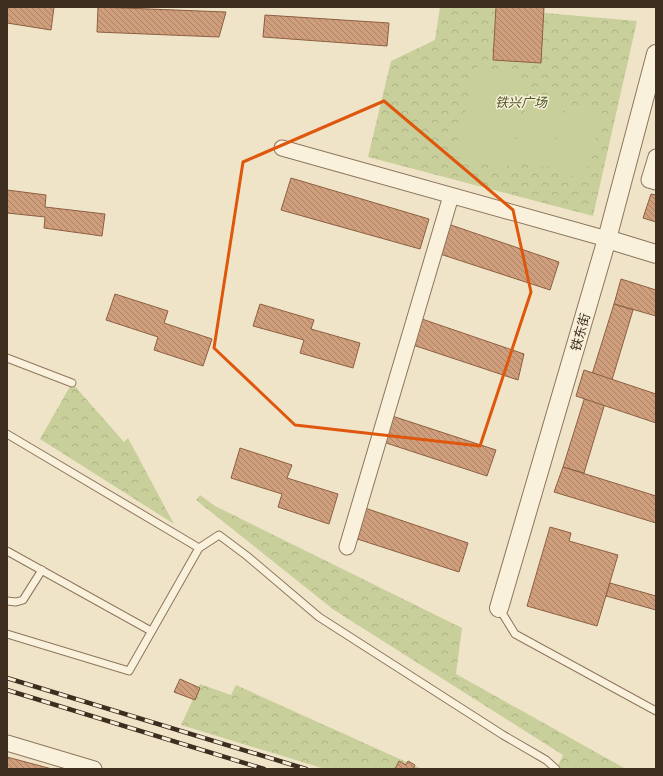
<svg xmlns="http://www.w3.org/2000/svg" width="663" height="776" viewBox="0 0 663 776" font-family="'Noto Serif','Noto Sans SC',serif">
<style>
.forest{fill:url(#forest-crowns)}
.pitch{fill:#c9cf9b}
.building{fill:url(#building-back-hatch);stroke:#8d5f41}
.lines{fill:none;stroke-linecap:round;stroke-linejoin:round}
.service-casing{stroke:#8d765c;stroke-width:9}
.minor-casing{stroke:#8d765c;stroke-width:17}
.tertiary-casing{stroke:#8d765c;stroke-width:20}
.service{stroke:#faf1dc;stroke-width:7}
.minor{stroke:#faf1dc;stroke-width:15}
.tertiary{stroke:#faf1dc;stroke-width:18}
.rail-casing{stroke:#3d2e20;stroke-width:4.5}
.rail{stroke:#f7eed8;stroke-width:3;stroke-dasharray:9;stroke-linecap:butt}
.marked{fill:none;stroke:#df570d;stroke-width:3;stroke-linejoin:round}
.labels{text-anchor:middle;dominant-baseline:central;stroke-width:3;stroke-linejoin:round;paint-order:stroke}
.park-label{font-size:13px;font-style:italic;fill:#4d5a26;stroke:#f7eed8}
.street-label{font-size:13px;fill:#3d2e20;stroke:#f7eed8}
</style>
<defs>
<pattern id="forest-crowns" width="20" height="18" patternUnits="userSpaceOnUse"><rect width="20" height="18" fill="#c9cf9b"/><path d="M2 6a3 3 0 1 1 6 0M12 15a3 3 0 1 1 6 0" fill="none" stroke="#aeb285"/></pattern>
<pattern id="building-back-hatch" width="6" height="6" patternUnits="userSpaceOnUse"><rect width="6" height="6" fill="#cf9f7d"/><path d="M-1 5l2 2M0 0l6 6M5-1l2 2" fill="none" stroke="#a98266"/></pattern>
</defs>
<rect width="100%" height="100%" fill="#f0e4c8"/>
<g class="forest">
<polygon points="440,7 478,7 637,21 593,216 368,157 391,61 435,40"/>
<polygon points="72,383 124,442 128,438 174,524 40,439"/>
<polygon points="200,495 215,506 462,628 456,674 626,769 559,769 557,768 563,755 334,610 196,500"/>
<polygon points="200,684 231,695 236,685 422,769 325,769 181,725"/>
</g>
<g class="pitch">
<polygon points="477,67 530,81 506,170 453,156"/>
<polygon points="530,94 565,104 547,168 511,158"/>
<polygon points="567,104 603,114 584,179 548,169"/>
</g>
<g class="building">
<polygon points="7,7 54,7 51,30 7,23"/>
<polygon points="98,7 226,12 219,37 97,32"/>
<polygon points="496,7 544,7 541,63 493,60"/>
<polygon points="265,15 389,23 387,46 263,37"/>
<polygon points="291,178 429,219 420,249 281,210"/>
<polygon points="7,190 46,195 45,207 105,214 102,236 44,228 45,217 7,213"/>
<polygon points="651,194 656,195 656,222 643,218"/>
<polygon points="448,224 559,262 550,290 437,253"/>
<polygon points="621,279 656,290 656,316 614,304"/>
<polygon points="115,294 168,311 164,323 212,339 203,366 154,350 158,337 106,320"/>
<polygon points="260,304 314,320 311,329 360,343 353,368 300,353 304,340 253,326"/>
<polygon points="614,304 633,310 584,473 563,467"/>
<polygon points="422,319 524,354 518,380 413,345"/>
<polygon points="584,370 656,394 656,423 576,396"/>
<polygon points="383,413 496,450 487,476 374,439"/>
<polygon points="240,448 292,465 287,478 338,494 329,524 278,507 282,494 231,478"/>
<polygon points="563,467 656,496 656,523 554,492"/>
<polygon points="359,506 468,543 459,572 348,536"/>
<polygon points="550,527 571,533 569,541 618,555 597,626 527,606"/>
<polygon points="610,583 656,596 656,610 606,596"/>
<polygon points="180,679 200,688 195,700 174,692"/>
<polygon points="7,757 52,769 7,769"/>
<polygon points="399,761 406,765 408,761 415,765 413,769 395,769"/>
</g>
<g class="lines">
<defs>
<g id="service">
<polyline points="7,358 72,383"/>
<polyline points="7,434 199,548 219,535 247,556 319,617 503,735 546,760 556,769"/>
<polyline points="7,551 151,631"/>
<polyline points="7,601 16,602 23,600 42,570"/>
<polyline points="499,608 515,634 656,711"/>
<polyline points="7,634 129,671 199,548"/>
</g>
<g id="minor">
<polyline points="282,148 607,239"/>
<polyline points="656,157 649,180 656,182"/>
<polyline points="347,547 451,196"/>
<polyline points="7,743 94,769"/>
</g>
<g id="tertiary">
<polyline points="607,239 656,254"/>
<polyline points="499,608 607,239 656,54"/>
</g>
</defs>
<use href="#service" class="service-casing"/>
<use href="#minor" class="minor-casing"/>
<use href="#tertiary" class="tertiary-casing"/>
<use href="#service" class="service"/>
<use href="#minor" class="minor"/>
<use href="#tertiary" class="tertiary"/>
<defs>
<g id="rail">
<polyline points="7,678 306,769"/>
<polyline points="7,690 264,769"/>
</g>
</defs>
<use href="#rail" class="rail-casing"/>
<use href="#rail" class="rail"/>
</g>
<path class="marked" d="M 384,101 L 513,210 L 531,292 L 480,446 L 295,425 L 214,348 L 243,162 Z"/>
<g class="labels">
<g class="park-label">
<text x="521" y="102">铁兴广场</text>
</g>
<g class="street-label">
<text transform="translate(580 332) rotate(-74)">铁东街</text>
</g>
</g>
<rect width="663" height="776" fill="none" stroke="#3d2e20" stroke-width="16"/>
</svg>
